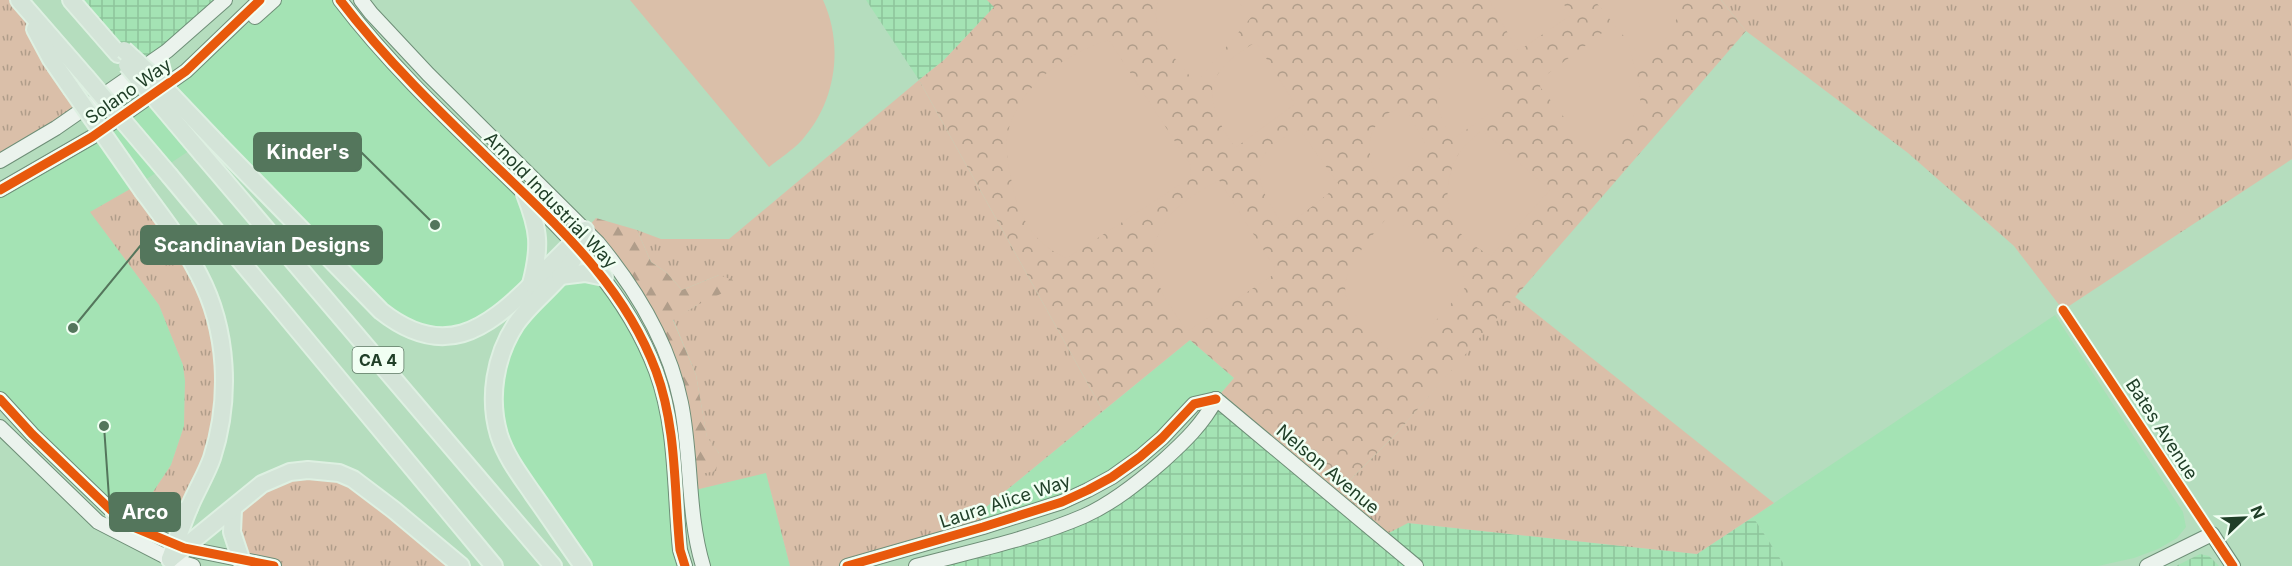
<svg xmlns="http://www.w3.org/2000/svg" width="2292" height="566" viewBox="0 0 2292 566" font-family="Inter,sans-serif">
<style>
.built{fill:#a4e3b4}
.industrial{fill:url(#industrial-grid)}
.grass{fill:url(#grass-tufts)}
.forest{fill:url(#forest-firs)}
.park{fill:url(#park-crowns)}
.pitch{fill:#dabfa9}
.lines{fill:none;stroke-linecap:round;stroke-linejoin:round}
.street-casing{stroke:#6e8e77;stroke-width:12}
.secondary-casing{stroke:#6e8e77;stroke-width:16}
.highway-casing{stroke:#def0e2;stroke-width:20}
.street{stroke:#f4faf5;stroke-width:9}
.secondary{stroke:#ebf3ed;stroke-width:14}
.highway{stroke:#d4e4d8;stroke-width:16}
.highway-bridge-casing{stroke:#def0e2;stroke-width:20;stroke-linecap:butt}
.highway-bridge{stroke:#d4e4d8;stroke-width:16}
.cycleway-casing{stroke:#f1fff3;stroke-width:13}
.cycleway{stroke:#e8590c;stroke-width:9}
.labels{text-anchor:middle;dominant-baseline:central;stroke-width:5;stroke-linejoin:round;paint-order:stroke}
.shield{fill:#f1fff3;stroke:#5f7965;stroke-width:1.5}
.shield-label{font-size:16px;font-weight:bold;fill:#203f28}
.street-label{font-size:18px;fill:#203f28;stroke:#f1fff3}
.leader{fill:none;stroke:#54765c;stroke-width:2}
.callout-dot{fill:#54765c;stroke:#f1fff3;stroke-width:2}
.callout{fill:#54765c;stroke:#54765c;stroke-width:2}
.callout-label{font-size:20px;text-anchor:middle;font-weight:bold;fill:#fff}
</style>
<defs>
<pattern id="industrial-grid" width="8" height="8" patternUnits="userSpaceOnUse" patternTransform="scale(1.5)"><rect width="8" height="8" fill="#a4e3b4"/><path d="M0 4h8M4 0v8" fill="none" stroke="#8dc49b"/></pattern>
<pattern id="grass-tufts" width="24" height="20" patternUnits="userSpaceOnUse" patternTransform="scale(1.5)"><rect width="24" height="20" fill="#dabfa9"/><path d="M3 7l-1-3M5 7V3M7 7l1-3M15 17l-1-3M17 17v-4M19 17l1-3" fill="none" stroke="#b09d8a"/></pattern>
<pattern id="forest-firs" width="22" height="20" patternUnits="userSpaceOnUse" patternTransform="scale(1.5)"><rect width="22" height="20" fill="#dabfa9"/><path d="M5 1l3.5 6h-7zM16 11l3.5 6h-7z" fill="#b09d8a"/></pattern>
<pattern id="park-crowns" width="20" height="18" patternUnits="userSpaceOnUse" patternTransform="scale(1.5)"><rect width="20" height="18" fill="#dabfa9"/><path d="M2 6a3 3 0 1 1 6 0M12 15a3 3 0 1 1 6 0" fill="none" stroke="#b09d8a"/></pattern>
</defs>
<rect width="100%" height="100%" fill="#b5ddbe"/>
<g class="built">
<polygon points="274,0 340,0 525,194 536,223 531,284 454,335 399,324 210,137 139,184 91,212 159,305 183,365 185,381 184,426 171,465 133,522 0,399 0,190 22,179 212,46 226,43"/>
<polygon points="560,276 604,277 657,373 685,566 583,566 499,435 505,346"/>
<polygon points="2055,315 2183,512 2186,527 2177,538 2158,549 2134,558 2098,566 1785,566 1753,517"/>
<polygon points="1190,340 1234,378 1216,399 1194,404 1112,477 983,527 980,512"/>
<polygon points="766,472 790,566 703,566 691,491"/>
</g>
<g class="industrial">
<polygon points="71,0 225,0 135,74"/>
<polygon points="866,0 987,0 995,6 944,60 919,80"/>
<polygon points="1216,399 1408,523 1697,554 1753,517 1785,566 916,566 1048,529 1131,488"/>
<polygon points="2200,554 2209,556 2219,566 2176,566"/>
</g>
<g class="grass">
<polygon points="0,0 19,0 87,111 0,161"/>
<polygon points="1721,0 2292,0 2292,159 2063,310 2014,246 1908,153 1746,31"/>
<polygon points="919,80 1103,411 980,512 983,527 847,566 790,566 766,473 691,491 690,476 719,453 707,438 696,375 673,319 697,305 719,275 682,290 666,272 651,262 637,230 661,239 729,239"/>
<polygon points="139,184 201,277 225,392 189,508 133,522 171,465 184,426 185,381 183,365 159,305 90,212"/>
<polygon points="1514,296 1774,503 1697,554 1408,523 1381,537 1333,497 1397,433"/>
<polygon points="339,473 461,566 274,566 241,559 233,509 262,484"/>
</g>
<polygon class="forest" points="596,218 637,230 651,262 666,272 682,290 719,275 733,280 729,290 697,305 673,320 696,375 707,437 719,453 716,471 690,476 681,403 646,311 585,230"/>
<polygon class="park" points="987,0 1721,0 1746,31 1397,433 1333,497 1216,399 1234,378 1190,340 1103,411 919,80 944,60 994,7"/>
<g class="pitch">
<path d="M 630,0 L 823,0 C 844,46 836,102 802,140 C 793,150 780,158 769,167 Z"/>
<path d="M 1158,0 L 1236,0 L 1253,15 L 1196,83 C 1176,59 1148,34 1158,0 Z"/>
<polygon points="1489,0 1561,0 1571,15 1518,51"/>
<path d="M 1594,0 L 1682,0 C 1677,26 1664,44 1645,62 Z"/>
<polygon points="1610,27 1629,45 1641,91 1640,102 1628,128 1597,159 1540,87 1542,78"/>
<path d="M 1109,40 L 1191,166 L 1190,178 L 1067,258 C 1038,247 1021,221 1014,192 C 1010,173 1003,148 1009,128 C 1022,83 1067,53 1109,40 Z"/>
<path d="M 1256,42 L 1295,104 L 1235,148 C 1201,97 1202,74 1256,42 Z"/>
<path d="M 1468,59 L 1502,105 L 1453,139 C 1429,103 1431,82 1468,59 Z"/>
<path d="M 1404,106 L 1430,152 L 1383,185 C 1368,166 1363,136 1382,118 C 1388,112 1397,109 1404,106 Z"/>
<path d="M 1300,130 L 1339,185 L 1285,228 C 1256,186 1241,153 1300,130 Z"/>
<path d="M 1482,130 L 1550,190 L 1491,256 C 1482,250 1471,245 1464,237 C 1441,215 1444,174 1461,150 C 1467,143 1475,137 1482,130 Z"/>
<path d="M 1219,180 L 1275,268 L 1273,275 L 1188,331 C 1153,286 1133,246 1184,202 C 1194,194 1207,187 1219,180 Z"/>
<path d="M 1390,214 L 1470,282 L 1401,360 C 1329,297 1328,287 1390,214 Z"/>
</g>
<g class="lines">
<defs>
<polyline id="street" points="2063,310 2212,534"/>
<g id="secondary">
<path d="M 340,0 C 388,63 445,117 502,172 C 564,232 625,288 656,371 C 677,428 674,491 680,550 L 685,566"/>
<path d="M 361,0 L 371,13 L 428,74 L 598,243 C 636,289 669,344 681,403 C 692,457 687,513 703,566"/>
<polyline points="255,17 274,0"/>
<polyline points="0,161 56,128 167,51 225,0"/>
<polyline points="0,190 92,137 186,71 260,0"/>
<polyline points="0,399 32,434 115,514 131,526 184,548 274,566"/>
<polyline points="1216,399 1416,566"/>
<polyline points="0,427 98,522 170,559 193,566"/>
<polyline points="847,566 983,527 1062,502 1088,490 1112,477 1140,457 1162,438 1194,404 1216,399"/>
<path d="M 916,566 C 972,551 1031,539 1084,516 C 1113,503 1139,482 1163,461 C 1184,442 1203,424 1216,399"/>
<polyline points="2147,566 2212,534 2233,566"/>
</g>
<g id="highway">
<polyline points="19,0 86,77"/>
<polyline points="71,0 118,54"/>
<polyline points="35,29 51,59 71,88"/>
<path d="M 217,143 L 381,311 C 443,360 485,331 533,283 C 550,265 568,248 585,230"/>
<polyline points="202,154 553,566"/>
<polyline points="170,176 494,566"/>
<path d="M 143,191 C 163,218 184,245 199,275 C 228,330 231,399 212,458 C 206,475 196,491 189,508 C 182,525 176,542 170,559"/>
<path d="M 525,194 C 539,230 541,246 531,284"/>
<path d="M 581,242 C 571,276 535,296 516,324 C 495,356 488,398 499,435 C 506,457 520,475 533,494 C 550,518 566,542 583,566"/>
<polyline points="560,276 585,273 604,277"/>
<polyline points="233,509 232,532 241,559"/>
<path d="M 115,514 C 145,528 161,526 189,508"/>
<polyline points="170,559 262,484 290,472 308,470 339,473 353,479 394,510 461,566"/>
</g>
</defs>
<use href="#street" class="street-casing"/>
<use href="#secondary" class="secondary-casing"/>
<use href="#highway" class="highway-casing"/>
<use href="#street" class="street"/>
<use href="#secondary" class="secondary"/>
<use href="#highway" class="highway"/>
<defs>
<g id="highway-bridge">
<polyline points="124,50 159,82 217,143"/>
<polyline points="127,65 202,154"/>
<polyline points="86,77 170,176"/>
<polyline points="71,88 143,191"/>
</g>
</defs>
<use href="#highway-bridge" class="highway-bridge-casing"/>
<use href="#highway-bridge" class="highway-bridge"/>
<defs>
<g id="cycleway">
<path d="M 340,0 C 388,63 445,117 502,172 C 564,232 625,288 656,371 C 677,428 674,491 680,550 L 685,566"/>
<polyline points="0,190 92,137 186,71 260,0"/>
<polyline points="2063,310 2233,566"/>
<polyline points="0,399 32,434 115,514 131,526 184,548 274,566"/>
<polyline points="847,566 983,527 1062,502 1088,490 1112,477 1140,457 1162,438 1194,404 1216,399"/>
</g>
</defs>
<use href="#cycleway" class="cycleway-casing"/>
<use href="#cycleway" class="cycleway"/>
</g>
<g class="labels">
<rect class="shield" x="352.5" y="347" width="51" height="26" rx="4.5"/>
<g class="shield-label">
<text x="378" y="360">CA 4</text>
</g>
<g class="street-label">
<text transform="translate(128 91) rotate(-35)">Solano Way</text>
<text transform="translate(551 200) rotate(46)">Arnold Industrial Way</text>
<text transform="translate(2162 429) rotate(57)">Bates Avenue</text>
<text transform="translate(1328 469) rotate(40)">Nelson Avenue</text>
<text transform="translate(1005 501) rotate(-18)">Laura Alice Way</text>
</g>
</g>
<path class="leader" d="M435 225L361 152M73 328L141 245M104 426L110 512"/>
<g class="callout-dot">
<circle cx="435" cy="225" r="6"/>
<circle cx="73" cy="328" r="6"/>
<circle cx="104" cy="426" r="6"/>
</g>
<g class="callout">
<rect x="254" y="133" width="107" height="38" rx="6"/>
<rect x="141" y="226" width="241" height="38" rx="6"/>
<rect x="110" y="493" width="70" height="38" rx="6"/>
</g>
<g class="callout-label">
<text x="308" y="159">Kinder's</text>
<text x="262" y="252">Scandinavian Designs</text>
<text x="145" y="519">Arco</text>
</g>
<g transform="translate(2244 518) rotate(67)" stroke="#f1fff3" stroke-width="4.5" paint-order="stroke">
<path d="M0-4.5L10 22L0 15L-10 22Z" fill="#203f28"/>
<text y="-9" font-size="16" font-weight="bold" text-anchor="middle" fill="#203f28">N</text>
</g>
</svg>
